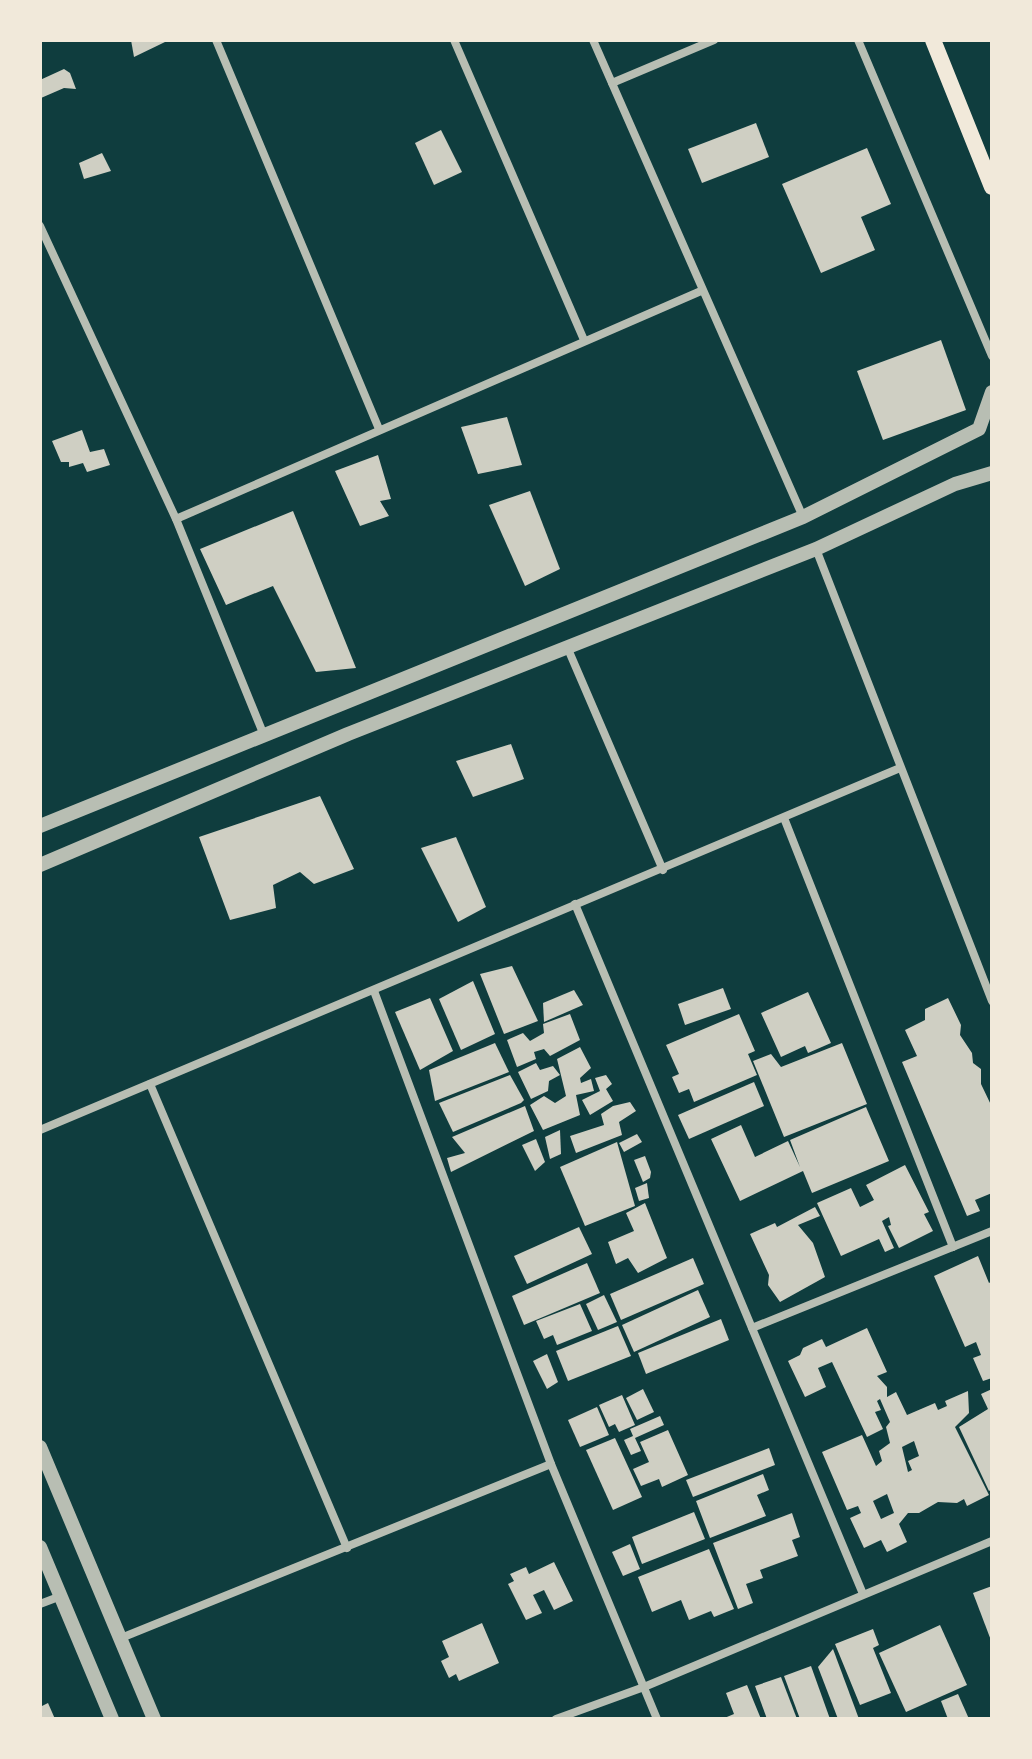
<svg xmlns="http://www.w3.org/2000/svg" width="1032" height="1759" viewBox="0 0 1032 1759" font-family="Raleway,sans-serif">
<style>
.building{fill:#cfcfc3;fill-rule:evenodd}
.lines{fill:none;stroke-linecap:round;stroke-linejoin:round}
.minor{stroke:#b8beb3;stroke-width:8}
.tertiary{stroke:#b8beb3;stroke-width:14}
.secondary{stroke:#f1e9da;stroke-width:16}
</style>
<rect width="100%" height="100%" fill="#0f3d3e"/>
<g class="building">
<polygon points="131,40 164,40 165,42 134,57"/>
<polygon points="64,69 70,73 76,89 64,88 41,98 40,80"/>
<polygon points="756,123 769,157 702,183 688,149"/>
<polygon points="441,130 462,172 434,185 415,143"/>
<polygon points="867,148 891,204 861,217 875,250 821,273 782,184"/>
<polygon points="102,153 111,171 84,179 79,163"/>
<polygon points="941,340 966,410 883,440 857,371"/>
<polygon points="507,417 522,465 478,474 461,427"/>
<polygon points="82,430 90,452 104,449 110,465 87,472 83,463 69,467 69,462 61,462 52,441"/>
<polygon points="378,455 391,499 380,501 389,516 360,526 335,471"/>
<polygon points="530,491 560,569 525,586 489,505"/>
<polygon points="293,511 356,668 316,672 273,586 226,605 200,549"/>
<polygon points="511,744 524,779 473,797 456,761"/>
<polygon points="320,796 354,869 314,884 300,872 273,885 276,908 230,920 199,837"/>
<polygon points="456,837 486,907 458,922 421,848"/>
<polygon points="512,966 538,1021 504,1034 480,974"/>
<polygon points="473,981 495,1034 461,1050 439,999"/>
<polygon points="723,988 731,1009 685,1025 678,1004"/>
<polygon points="574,990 583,1005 544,1022 543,1003"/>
<polygon points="808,992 831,1043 808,1053 805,1046 781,1057 761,1013"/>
<polygon points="430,998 453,1051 420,1070 395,1012"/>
<polygon points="948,998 961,1025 960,1035 972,1053 973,1063 981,1069 981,1084 992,1107 992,1193 975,1200 980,1211 967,1216 902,1062 917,1056 905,1030 925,1020 925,1009"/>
<polygon points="570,1014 580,1040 550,1056 544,1049 534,1052 536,1059 517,1067 507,1040 523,1033 530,1041 544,1033 543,1024"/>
<polygon points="739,1014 755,1051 748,1054 757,1075 694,1102 689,1089 679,1093 672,1077 679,1074 666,1045"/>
<polygon points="495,1043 509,1072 435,1101 429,1070"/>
<polygon points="842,1043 867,1104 784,1137 753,1061 771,1054 781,1067"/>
<polygon points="580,1047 591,1068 580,1078 581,1083 591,1079 594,1091 576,1095 580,1115 543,1130 530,1105 544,1096 555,1103 566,1096 557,1059"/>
<polygon points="536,1063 540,1070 553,1066 560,1075 549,1081 548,1091 531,1099 518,1072"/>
<polygon points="510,1075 524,1100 521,1103 453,1132 439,1103"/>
<polygon points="606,1075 612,1084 606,1089 613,1101 590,1115 582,1100 600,1091 595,1078"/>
<polygon points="754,1082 764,1106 689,1139 678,1115"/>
<polygon points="630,1102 636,1111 619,1122 622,1135 576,1153 570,1136 604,1125 601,1114 613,1106"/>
<polygon points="525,1106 534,1131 451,1172 447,1158 465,1153 452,1137"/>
<polygon points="866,1107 889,1161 812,1193 803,1171 740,1201 711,1139 741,1125 755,1157 788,1141 800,1167 790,1140"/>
<polygon points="560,1130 561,1154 550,1159 545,1137"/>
<polygon points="637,1134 642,1142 624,1152 619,1143"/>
<polygon points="536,1139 545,1162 535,1171 522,1145"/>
<polygon points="617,1142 635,1206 585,1226 560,1167"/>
<polygon points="645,1156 651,1172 650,1178 643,1182 634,1160"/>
<polygon points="905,1165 929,1212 924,1214 933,1231 899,1248 888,1226 891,1225 889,1217 882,1221 894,1248 885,1252 879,1239 841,1256 817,1203 851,1188 860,1207 874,1200 866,1185"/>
<polygon points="647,1183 649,1198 639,1201 635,1188"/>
<polygon points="645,1203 667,1258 638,1273 628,1258 616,1264 608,1242 634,1231 626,1213"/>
<polygon points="815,1207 820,1216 798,1225 813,1243 825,1277 780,1302 768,1285 769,1275 750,1234 775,1223 777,1227"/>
<polygon points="579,1227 592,1254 527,1284 514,1256"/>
<polygon points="978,1256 989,1283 992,1281 992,1378 983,1381 973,1358 981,1355 976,1342 965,1347 934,1276"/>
<polygon points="693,1258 704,1284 621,1320 610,1294"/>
<polygon points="587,1263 600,1293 524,1325 512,1296"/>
<polygon points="698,1290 710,1317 634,1352 622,1325"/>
<polygon points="604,1295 617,1322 598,1330 586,1304"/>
<polygon points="580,1304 592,1331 557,1345 553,1335 544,1339 536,1321"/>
<polygon points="721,1319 729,1340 646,1374 638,1353"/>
<polygon points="618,1326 631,1356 568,1381 556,1351"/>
<path d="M 867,1328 L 887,1372 L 877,1376 L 887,1387 L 887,1397 L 896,1392 L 907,1415 L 935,1403 L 938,1410 L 947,1406 L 945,1401 L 968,1391 L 969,1413 L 955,1427 L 989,1495 L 967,1506 L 964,1499 L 957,1503 L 938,1502 L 919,1513 L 908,1513 L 899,1524 L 907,1542 L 887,1552 L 881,1540 L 864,1548 L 850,1518 L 861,1513 L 858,1506 L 847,1510 L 822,1452 L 862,1435 L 876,1466 L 882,1461 L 879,1451 L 890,1443 L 886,1427 L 890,1422 L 880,1399 L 877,1401 L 881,1410 L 875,1412 L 883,1429 L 867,1437 L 832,1362 L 818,1368 L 826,1387 L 805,1397 L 788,1361 L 800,1355 L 803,1348 L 822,1339 L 826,1347 ZM 914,1441 L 919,1456 L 908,1461 L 912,1470 L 908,1472 L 902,1447 ZM 887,1494 L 894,1513 L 881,1519 L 873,1501 Z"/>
<polygon points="547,1354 558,1382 547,1389 533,1361"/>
<polygon points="643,1389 654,1412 637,1420 626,1398"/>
<polygon points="992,1389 992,1489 989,1491 959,1427 988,1409 981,1394"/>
<polygon points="622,1395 635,1425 619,1432 615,1424 609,1427 599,1405"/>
<polygon points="597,1407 609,1435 580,1447 568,1420"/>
<polygon points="660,1416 664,1425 635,1438 641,1451 631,1455 624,1440 633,1436 630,1429"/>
<polygon points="668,1430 688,1475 662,1487 659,1479 641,1486 633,1469 649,1462 640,1442"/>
<polygon points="615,1438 642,1497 613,1510 586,1450"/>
<polygon points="769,1448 775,1465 693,1497 686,1480"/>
<polygon points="763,1474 769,1490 757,1495 766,1516 710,1538 696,1501"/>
<polygon points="694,1512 705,1539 642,1564 632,1537"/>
<polygon points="792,1513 800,1537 792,1540 798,1556 760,1570 763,1578 746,1584 753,1603 738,1609 713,1543"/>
<polygon points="630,1544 640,1569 623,1576 612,1552"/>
<polygon points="709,1549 734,1609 714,1617 711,1611 689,1620 681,1600 652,1612 638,1577"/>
<polygon points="554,1562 573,1601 554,1610 544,1590 533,1595 542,1613 526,1620 508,1584 514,1581 510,1574 526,1567 529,1574"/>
<polygon points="992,1586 992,1643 973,1593"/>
<polygon points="482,1623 499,1663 459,1681 456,1674 449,1678 441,1661 449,1657 442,1641"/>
<polygon points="940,1625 967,1685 906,1712 879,1653"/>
<polygon points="873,1629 879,1645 873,1648 891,1693 860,1705 835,1644"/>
<polygon points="833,1649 859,1719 838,1719 818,1667"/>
<polygon points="811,1666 830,1719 800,1719 784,1676"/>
<polygon points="781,1677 797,1719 767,1719 755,1686"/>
<polygon points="747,1685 761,1719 722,1719 734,1714 726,1693"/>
<polygon points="958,1694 969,1719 948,1719 941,1701"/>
<polygon points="48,1703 55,1719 40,1719 40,1707"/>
</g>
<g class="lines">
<g class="minor">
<polyline points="216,40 379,429"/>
<polyline points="454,40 584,340"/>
<polyline points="593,40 803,517"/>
<polyline points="858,40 992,356"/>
<polyline points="612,83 714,40"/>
<polyline points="40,226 176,519 263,733"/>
<polyline points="176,519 701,291"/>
<polyline points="816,549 992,1001"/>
<polyline points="568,649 663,870"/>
<polyline points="784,818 953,1247"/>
<polyline points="575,904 863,1594"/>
<polyline points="374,991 551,1464"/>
<polyline points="150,1084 347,1548"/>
<polyline points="40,1130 900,768"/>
<polyline points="752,1328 992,1231"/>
<polyline points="40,1604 61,1596"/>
<polyline points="121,1638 551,1464 657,1719"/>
<polyline points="556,1719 644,1687 992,1541"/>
</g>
<g class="tertiary">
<polyline points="40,826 803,517 979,429 992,392"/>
<polyline points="40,865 348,734 816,549 955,484 992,473"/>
<polyline points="40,1447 154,1719"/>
<polyline points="40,1547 112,1719"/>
</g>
<polyline class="secondary" points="933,40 992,187"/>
</g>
<rect width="1032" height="1759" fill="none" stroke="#f1e9da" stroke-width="84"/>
</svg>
